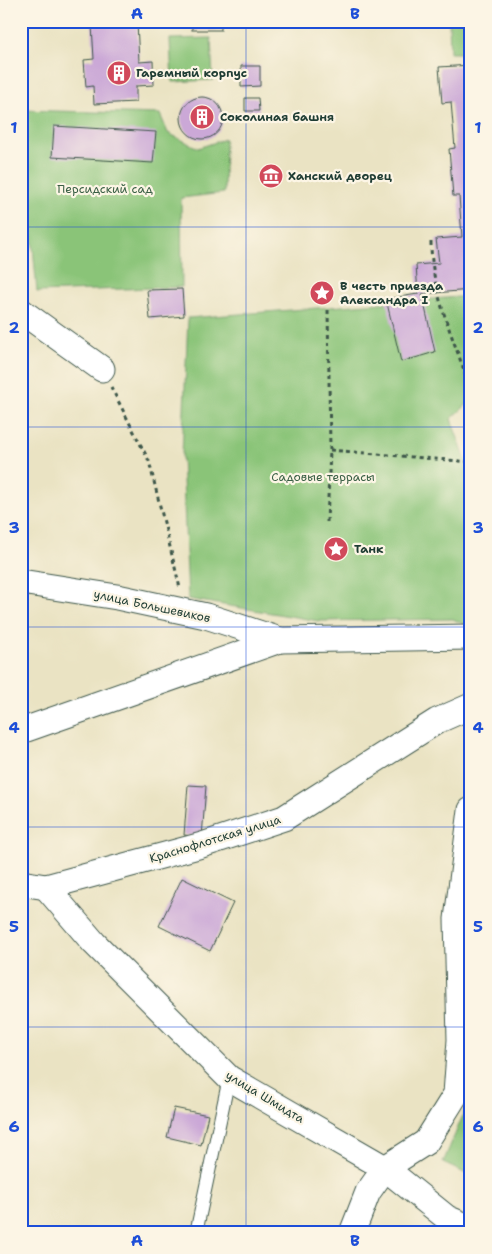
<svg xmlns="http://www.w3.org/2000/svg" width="492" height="1254" viewBox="0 0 492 1254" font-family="'Shantell Sans',sans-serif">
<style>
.green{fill:#8ac478;stroke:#548056}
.building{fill:#cba8d7}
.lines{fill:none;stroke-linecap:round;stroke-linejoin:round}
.service-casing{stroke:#3d5649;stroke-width:14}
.minor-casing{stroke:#3d5649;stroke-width:27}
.path{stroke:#3d5649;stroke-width:3;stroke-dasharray:4 4;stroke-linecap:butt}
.service{stroke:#fff;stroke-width:12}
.minor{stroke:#fff;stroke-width:25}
.grid{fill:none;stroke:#1d4ed8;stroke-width:1;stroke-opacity:0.55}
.labels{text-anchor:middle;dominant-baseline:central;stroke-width:4.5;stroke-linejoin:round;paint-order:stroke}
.poi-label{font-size:12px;font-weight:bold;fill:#1f3d34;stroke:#fcf5e5;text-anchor:start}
.park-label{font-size:12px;fill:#3a5f45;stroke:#fcf5e5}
.street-label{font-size:12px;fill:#1f3d34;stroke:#fcf5e5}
.neatline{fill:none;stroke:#1d4ed8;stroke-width:2}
.grid-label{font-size:16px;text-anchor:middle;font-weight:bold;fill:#1d4ed8}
</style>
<rect width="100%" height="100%" fill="#fcf5e5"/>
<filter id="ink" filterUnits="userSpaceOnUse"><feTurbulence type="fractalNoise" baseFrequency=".02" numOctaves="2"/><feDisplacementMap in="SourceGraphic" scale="10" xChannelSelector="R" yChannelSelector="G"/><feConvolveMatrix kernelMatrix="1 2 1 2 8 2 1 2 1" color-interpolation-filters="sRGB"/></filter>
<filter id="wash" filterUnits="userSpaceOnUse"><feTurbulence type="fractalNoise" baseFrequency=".0096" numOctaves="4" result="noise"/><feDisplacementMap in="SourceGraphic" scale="20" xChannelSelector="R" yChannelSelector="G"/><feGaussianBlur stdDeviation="1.12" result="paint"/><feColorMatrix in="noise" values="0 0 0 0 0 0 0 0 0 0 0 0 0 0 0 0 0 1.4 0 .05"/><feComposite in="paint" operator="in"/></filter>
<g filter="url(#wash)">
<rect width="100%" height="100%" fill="#eae3c3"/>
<g class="green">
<polygon points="449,21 471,21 471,53 450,53"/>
<polygon points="211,38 213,80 172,82 170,39"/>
<polygon points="21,110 160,114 168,133 198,148 225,139 224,193 181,198 182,287 37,292"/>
<polygon points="471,296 471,401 451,419 471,475 471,628 453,619 319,621 188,599 182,455 188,318"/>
<polygon points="471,1096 471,1176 443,1163"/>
</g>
<g id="blocks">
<g class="building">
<rect x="192" y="21" width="29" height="9"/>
<polygon points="137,22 139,62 153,61 154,85 136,86 136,102 94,104 93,86 86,87 84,60 94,59 92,25"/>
<polygon points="471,65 471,290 422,294 435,352 401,362 386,299 418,294 416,265 439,263 436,239 462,237 459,196 453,196 449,149 455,148 451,102 442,103 439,67"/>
<polygon points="241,66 260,66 260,86 241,87"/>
<circle cx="202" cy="118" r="21"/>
<polygon points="245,98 258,98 259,111 245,111"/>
<polygon points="54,126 156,132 153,163 52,157"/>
<polygon points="182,289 184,316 150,319 147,290"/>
<polygon points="188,785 206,786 202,837 184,835"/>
<polygon points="182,878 233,903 210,951 159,926"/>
<polygon points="174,1108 208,1115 201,1145 167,1137"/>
</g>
</g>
</g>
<g filter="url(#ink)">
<use href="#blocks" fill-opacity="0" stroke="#3d5649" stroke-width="1"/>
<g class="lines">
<defs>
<polyline id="service" points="196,1233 229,1078"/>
<g id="minor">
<polyline points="21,311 102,369"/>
<polyline points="21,582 117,597 206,616 280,640"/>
<polyline points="21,731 280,640 471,637"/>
<polyline points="21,883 46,887 202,845 284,818 437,721 471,706"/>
<polyline points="46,887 94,943 229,1078 385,1168 447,1218 471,1228"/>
<polyline points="352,1233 368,1192 385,1168 426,1142 456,1094 460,1040 457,919 471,810"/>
</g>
</defs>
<use href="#service" class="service-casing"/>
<use href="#minor" class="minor-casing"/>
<g class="path">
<path d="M 431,242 C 431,292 453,335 468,383 L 471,386"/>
<polyline points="111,387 149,461 180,588"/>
<polyline points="330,450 471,462"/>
<polyline points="327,522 330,450 328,308"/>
</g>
<use href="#service" class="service"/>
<use href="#minor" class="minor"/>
</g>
</g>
<path class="grid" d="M 246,21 L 246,1233M 21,227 L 471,227M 21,427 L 471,427M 21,627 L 471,627M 21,827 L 471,827M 21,1027 L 471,1027"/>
<defs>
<symbol id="building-disc" viewBox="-11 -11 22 22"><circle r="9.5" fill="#d1495b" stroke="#fcf5e5"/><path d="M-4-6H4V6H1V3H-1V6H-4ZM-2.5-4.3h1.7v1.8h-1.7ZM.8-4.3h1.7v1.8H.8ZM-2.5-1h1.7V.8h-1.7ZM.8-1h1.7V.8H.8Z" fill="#fff"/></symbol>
<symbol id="museum-disc" viewBox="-11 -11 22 22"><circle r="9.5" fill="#d1495b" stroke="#fcf5e5"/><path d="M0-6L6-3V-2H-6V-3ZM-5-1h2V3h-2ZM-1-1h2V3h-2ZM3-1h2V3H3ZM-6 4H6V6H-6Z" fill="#fff"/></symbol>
<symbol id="sight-disc" viewBox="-11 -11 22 22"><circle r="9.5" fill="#d1495b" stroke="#fcf5e5"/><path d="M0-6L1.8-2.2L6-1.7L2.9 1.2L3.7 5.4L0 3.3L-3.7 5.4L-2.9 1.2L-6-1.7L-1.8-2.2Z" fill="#fff"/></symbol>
</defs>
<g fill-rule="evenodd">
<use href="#building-disc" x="105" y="59" width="28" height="28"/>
<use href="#building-disc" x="188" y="103" width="28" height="28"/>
<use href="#museum-disc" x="257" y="162" width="28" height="28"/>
<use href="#sight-disc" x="308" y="279" width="28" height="28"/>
<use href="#sight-disc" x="322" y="535" width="28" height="28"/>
</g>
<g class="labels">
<g class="poi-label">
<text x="136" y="73">Гаремный корпус</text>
<text x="220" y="117">Соколиная башня</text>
<text x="288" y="176">Ханский дворец</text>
<text x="340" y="286">В честь приезда<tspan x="340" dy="14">Александра I</tspan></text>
<text x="354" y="549">Танк</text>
</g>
<g class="park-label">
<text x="105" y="189">Персидский сад</text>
<text x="323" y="477">Садовые террасы</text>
</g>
<g class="street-label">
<text transform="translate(152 606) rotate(12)">улица Большевиков</text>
<text transform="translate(215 839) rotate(-17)">Краснофлотская улица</text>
<text transform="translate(265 1097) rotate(31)">улица Шмидта</text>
</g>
</g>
<rect width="492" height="1254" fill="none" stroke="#fcf5e5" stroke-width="55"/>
<rect x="28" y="28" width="436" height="1198" class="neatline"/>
<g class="grid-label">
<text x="137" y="19">A</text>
<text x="355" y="19">B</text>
<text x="14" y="133">1</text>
<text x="478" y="133">1</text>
<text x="14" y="333">2</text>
<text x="478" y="333">2</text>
<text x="14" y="533">3</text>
<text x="478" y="533">3</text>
<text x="14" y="733">4</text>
<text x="478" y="733">4</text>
<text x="14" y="932">5</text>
<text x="478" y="932">5</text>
<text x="14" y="1132">6</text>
<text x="478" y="1132">6</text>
<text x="137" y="1246">A</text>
<text x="355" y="1246">B</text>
</g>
</svg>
